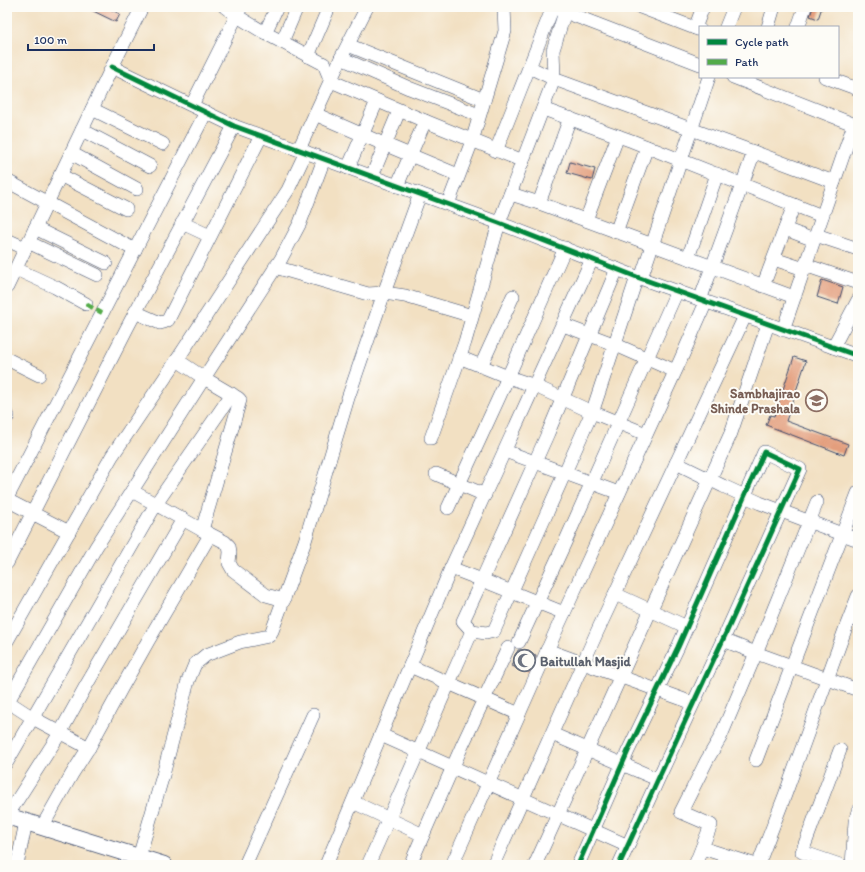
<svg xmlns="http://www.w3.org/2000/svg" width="865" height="872" viewBox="0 0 865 872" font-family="Itim,sans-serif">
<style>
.building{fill:#e39e7d}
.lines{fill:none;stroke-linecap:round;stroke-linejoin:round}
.minor-casing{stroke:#3b4a6d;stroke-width:14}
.major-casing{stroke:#3b4a6d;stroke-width:18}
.minor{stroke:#fff;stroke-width:13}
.major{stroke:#fff;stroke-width:16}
.quiet{stroke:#52ab49;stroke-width:4;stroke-dasharray:8 4;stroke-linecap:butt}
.cycleway-casing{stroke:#fdfcf7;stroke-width:8}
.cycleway{stroke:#00873e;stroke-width:5}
.labels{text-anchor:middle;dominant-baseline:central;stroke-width:4;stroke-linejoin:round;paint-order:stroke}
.education-label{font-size:13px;font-weight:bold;fill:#785e54;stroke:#fdfcf7;text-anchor:end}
.worship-label{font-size:13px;font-weight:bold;fill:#5b616d;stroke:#fdfcf7;text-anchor:start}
</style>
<rect width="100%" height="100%" fill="#fdfcf7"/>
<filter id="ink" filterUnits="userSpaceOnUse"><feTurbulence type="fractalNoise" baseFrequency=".025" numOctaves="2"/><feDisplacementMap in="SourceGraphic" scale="8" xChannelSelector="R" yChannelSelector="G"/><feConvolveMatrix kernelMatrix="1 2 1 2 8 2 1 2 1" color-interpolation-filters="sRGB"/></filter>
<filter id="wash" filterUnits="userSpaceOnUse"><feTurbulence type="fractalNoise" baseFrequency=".012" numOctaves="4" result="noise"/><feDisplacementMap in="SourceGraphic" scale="16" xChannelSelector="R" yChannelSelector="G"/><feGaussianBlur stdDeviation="0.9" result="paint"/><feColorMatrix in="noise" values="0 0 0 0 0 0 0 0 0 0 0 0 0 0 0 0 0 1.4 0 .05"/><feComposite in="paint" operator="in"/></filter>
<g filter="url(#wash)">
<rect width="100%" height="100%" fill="#f2e0c2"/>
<g id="blocks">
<g class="building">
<polygon points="85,7 106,7 120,14 116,22"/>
<polygon points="813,7 822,7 818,19 810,16"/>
<polygon points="570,162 595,169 592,180 567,173"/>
<polygon points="822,280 843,287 838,304 817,297"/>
<polygon points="794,357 806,361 786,421 848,444 844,455 766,425 770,415 774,416"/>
<polygon points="518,650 521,650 536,655 529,672 512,666"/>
</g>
</g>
</g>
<g filter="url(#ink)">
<use href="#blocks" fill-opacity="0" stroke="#3b4a6d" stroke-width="1"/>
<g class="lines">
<defs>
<g id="minor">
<polyline points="225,7 237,16 265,33 324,64 331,81 425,121 523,161"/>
<polyline points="552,7 700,64"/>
<polyline points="640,7 700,30"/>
<polyline points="726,27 734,7"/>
<polyline points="768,27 774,7"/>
<polyline points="798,27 805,7"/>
<polyline points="695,28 703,7"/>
<polyline points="265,33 277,7"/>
<polyline points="282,42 297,7"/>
<polyline points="348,45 484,100"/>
<polyline points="308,56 329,7"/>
<polyline points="341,58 409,88 479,115"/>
<polyline points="112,67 234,126 499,223 637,277 858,356"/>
<polyline points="529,67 554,79 754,152 834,182"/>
<polyline points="733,77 858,126"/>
<polyline points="825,77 858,89"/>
<polyline points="192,105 241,7"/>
<polyline points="92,109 163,144"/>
<polyline points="543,109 632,141 822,216"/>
<polyline points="315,114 379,142 458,175"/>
<polyline points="82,130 150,166"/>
<polyline points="299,149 341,58 367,7"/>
<polyline points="496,151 553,7"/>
<polyline points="71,153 137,189"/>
<polyline points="348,168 377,101"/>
<polyline points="60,175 126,209"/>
<polyline points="372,176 399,111"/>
<polyline points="7,181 135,250"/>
<polyline points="397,186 425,121"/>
<polyline points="511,194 539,203 794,297"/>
<polyline points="539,203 570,118"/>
<polyline points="448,204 472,141 505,31 504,7"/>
<polyline points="586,220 618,136"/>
<polyline points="182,223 210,236"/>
<polyline points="35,228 106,263"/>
<polyline points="785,229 814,240"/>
<polyline points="616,232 647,147"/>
<polyline points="816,235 858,249"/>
<polyline points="7,240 25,248"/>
<polyline points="28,242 97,275"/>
<polyline points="688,258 717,174"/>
<polyline points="592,259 451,568 482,580 548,433 617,269"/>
<polyline points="774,259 804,269"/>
<polyline points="805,265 858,283"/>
<polyline points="275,267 368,294 384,293 405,296 472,316"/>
<polyline points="16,269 55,287 86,304"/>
<polyline points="641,278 709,77"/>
<polyline points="763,286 794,205"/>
<polyline points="7,287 112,67 142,7"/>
<polyline points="700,300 754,152"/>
<polyline points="135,312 160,323 164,322 168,320 261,136"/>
<polyline points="563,325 616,345 675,371"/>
<polyline points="783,330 854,124"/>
<polyline points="833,347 858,300"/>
<polyline points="459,357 508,377 535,386 592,412 646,434"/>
<polyline points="7,359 39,375"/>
<polyline points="177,360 204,378 238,398 240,400 226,449 202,530"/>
<polyline points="481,366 513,296"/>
<polyline points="7,416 8,416"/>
<polyline points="431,438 465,342 499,223 554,79 553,50 565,12"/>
<polyline points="505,451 619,493"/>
<polyline points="676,463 723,486 760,503 858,540"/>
<polyline points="436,474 485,495"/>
<polyline points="132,491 202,530 225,542 229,546 230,552 229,563 233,570 266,595 284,600"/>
<polyline points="7,498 206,112"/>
<polyline points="7,500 69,532"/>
<polyline points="448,508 500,395 565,248"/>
<polyline points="7,563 127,328 234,126"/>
<polyline points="615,594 687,627"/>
<path d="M 564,613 C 537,602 509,591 482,580 L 463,621 L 472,631 L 486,633 L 494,631 C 526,558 560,485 592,412 L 594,407 L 637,277"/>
<polyline points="723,640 756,653 858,690"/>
<polyline points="7,641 112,456 177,360 288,190 306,152"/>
<polyline points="519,642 567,538 677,291"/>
<polyline points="547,650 693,703"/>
<polyline points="410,666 519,714"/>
<polyline points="7,701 33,718 89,748"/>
<polyline points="7,703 96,547 204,378 281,259 300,223 324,159"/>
<polyline points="552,734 657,779"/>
<polyline points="381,735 628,846"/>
<polyline points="840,750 802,852 840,865"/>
<polyline points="756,760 858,493"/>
<polyline points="7,762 156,504 232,394"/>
<polyline points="353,802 423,835"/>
<polyline points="7,816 60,733 87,684 183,519"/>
<polyline points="42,827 72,774 91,744 121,689 148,641 210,535"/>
<polyline points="702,848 756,865"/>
<polyline points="139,857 163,775 188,681 195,664 206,655 240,642 269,636 272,631 305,541 348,398 384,293 420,194"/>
<polyline points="17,865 26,822"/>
<polyline points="245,865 313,715"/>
<polyline points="326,865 451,568"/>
<polyline points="368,865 472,631"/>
<polyline points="410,865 462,746 508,648"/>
<polyline points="452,865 559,624 680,361 706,302"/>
<polyline points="493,865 597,632 745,316"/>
<polyline points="535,865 731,433 768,324"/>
<polyline points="578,865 628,751 678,647 764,452 800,469 726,633 660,775 619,865"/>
<polyline points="695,865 711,825 681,812 707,760 720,738 756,653 817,502"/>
<polyline points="758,865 785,795 846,627 858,596"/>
<polyline points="852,865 855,822 858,811"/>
</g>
<polyline id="major" points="7,816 164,865"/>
</defs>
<use href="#minor" class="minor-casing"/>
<use href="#major" class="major-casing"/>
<use href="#minor" class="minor"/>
<use href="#major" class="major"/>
<polyline class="quiet" points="86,304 102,313"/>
<defs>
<g id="cycleway">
<polyline points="112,67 234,126 499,223 637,277 858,356"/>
<polyline points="578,865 628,751 678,647 764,452 800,469 726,633 660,775 619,865"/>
</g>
</defs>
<use href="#cycleway" class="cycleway-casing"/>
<use href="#cycleway" class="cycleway"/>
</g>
</g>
<defs>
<symbol id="school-ring" viewBox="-11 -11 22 22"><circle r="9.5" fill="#fdfcf7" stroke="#8d6e63" stroke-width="1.5"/><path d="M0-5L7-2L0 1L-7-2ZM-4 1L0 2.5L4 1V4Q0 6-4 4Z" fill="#8d6e63"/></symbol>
<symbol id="mosque-ring" viewBox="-11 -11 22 22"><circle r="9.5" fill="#fdfcf7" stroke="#6b7280" stroke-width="1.5"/><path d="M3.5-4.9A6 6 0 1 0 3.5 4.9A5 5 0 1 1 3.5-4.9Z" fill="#6b7280"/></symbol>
</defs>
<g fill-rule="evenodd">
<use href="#school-ring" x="804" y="388" width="25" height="25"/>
<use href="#mosque-ring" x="512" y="648" width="25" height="25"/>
</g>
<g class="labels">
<g class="education-label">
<text x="800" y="393">Sambhajirao<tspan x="800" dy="15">Shinde Prashala</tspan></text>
</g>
<g class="worship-label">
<text x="540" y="661">Baitullah Masjid</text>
</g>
</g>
<rect width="865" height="872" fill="none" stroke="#fdfcf7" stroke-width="24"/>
<rect x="699" y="26" width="140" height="52" fill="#fdfcf7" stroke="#a3aaba"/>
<rect x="707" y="39" width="20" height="6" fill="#00873e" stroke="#a3aaba"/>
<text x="735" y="46" font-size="12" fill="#1b2f5e">Cycle path</text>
<rect x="707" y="59" width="20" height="6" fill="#52ab49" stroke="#a3aaba"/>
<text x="735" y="66" font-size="12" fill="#1b2f5e">Path</text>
<path d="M28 44v6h126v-6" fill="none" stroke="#1b2f5e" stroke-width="2"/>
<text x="34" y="44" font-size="12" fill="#1b2f5e" stroke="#fdfcf7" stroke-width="3" paint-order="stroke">100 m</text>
</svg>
